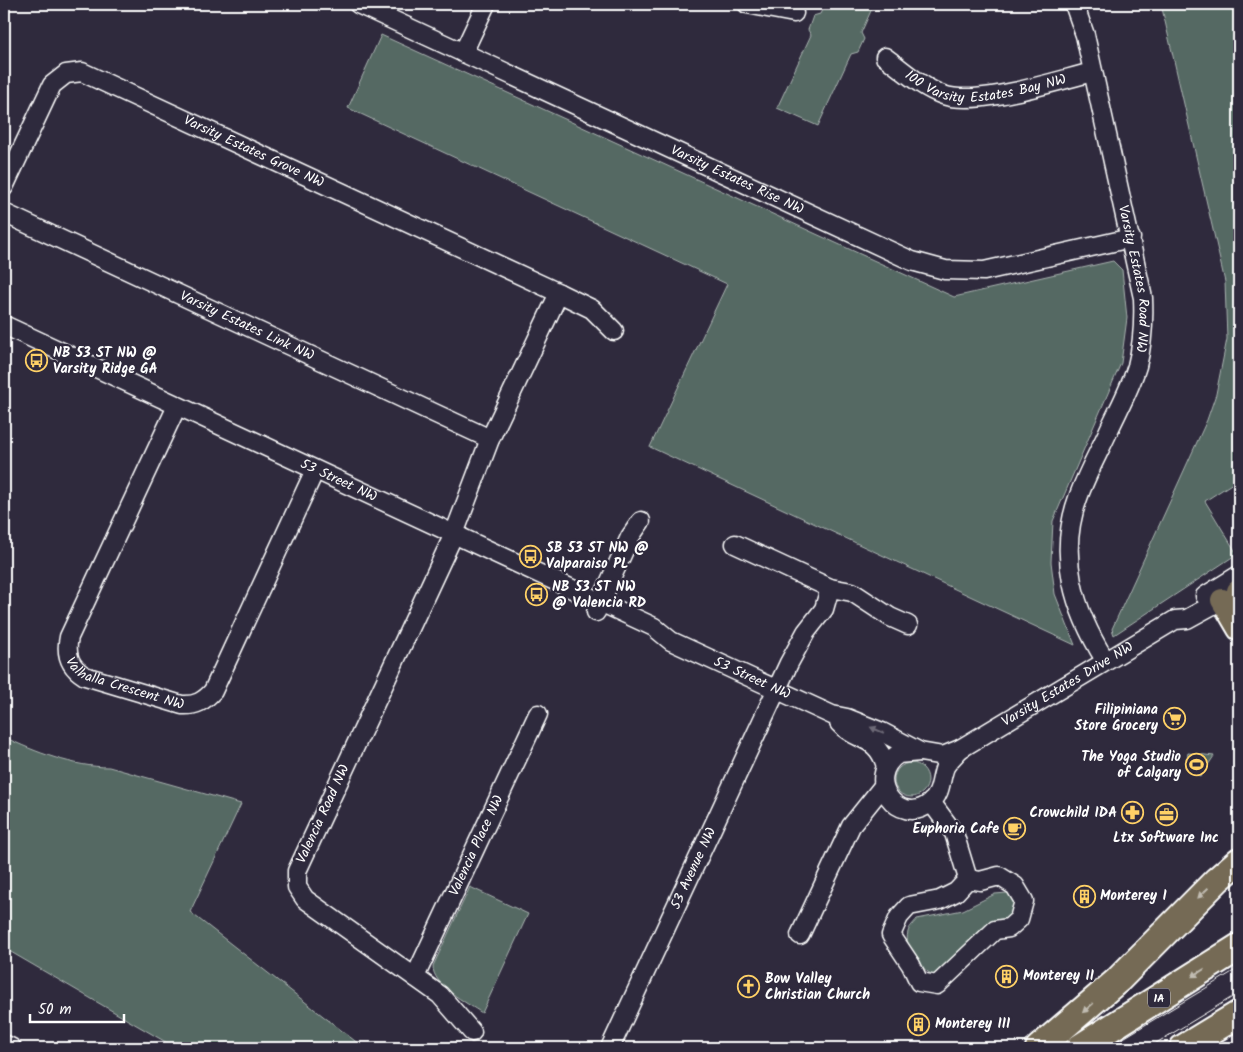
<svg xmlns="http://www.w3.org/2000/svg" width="1243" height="1052" viewBox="0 0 1243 1052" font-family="Kalam,sans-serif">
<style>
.green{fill:#556963;stroke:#aab4b1}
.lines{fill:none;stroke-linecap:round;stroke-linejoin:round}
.minor-casing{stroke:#fff;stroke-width:21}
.major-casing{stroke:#fff;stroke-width:26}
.highway-casing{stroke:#fff;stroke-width:30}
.minor{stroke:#2f2a3d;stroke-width:18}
.major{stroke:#756b55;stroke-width:22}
.highway{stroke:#756b55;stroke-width:26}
.tram{stroke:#fff;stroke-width:1}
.oneway{fill:#6d6a77}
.oneway2{fill:#c1bcb2}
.labels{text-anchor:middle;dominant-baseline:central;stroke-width:4.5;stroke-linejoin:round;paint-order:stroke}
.shield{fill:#2f2a3d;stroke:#c1bfc5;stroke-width:1}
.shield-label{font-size:12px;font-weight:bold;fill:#fff}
.street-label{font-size:14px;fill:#fff;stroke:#2f2a3d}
.poi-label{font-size:14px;font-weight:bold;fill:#fff;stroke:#2f2a3d;text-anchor:start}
</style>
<rect width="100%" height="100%" fill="#2f2a3d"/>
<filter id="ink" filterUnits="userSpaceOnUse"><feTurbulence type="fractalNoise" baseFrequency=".02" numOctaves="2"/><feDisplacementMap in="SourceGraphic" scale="10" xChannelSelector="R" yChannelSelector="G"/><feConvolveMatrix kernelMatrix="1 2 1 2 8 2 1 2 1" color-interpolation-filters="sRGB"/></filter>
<g filter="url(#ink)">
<g class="green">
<polygon points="825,4 874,4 861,33 864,39 858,52 851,54 818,126 777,108 811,35 808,30 813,16 820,14"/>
<polygon points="1161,4 1239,4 1239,479 1205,501 1237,554 1114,635 1112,629 1207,420 1216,394 1227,339 1225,282"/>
<polygon points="381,35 954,297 1113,261 1122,270 1127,318 1121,363 1053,521 1051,562 1055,594 1075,645 650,447 727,284 348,108"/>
<path d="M 4,737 C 35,752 74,767 109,767 L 241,804 L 190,912 L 364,1048 L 176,1048 L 4,948 Z"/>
<polygon points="1188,753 1214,756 1200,777 1185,767"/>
<circle cx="911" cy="780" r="17"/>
<path d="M 470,887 L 528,914 L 482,1013 C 467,1003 432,985 433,966 Z"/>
<path d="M 1007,893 L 1013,896 L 1020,913 L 937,977 C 923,972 903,949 908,932 C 909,927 914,923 917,919 L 963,910 L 995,894 Z"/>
</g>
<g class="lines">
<defs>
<g id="minor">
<path id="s1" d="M 358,4 L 912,261 L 945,270 L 984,271 L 1131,238"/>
<polyline points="747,4 794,13"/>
<path id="s2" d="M 1074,4 L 1085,35 L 1143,298 C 1144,321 1143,343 1137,366 C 1130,389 1118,410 1108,432 C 1098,454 1086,475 1078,498 C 1057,556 1074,610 1105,660"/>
<polyline points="463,53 486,4"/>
<path id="s3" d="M 885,57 C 903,70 922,88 943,95 C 978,107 1055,81 1093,72"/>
<path id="s4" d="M 4,187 L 52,85 L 66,74 L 82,72 L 559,293 L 490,439 L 454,534 L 297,871 L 297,887 L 305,899 L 440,995 L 472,1032"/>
<path id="s5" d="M 4,213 L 490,439"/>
<polyline points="559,293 592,309 614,331"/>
<path id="s6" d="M 4,325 L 654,627 L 671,641 L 832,715 L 847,718 L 882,732 L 920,752 L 943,756 L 960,749 L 1175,620 L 1187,619 L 1231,595"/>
<path id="s7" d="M 177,406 L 69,637 C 65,655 70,667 85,676 L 182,705 C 196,706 204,701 213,691 L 315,470"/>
<polyline points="735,544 830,588 852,592 890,617 908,625"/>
<polyline points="1205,596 1239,575"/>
<polyline points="596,612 630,537 641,521"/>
<path d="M 839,723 C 857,743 876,734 886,766"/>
<path d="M 920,752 L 898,754 C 862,779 899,828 930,803 C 942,794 940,779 945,767 C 948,761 955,755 960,749"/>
<polyline points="931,802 954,833 968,879"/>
<polygon points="999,876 1015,886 1024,901 1019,919 1009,928 995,930 937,985 919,982 911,965 891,935 899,917 909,906 940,900 956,892 968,879 980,881"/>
<polyline points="800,935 851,826 883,786"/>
<path id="s8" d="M 415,977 L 538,714"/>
<polyline points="4,1044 12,1048"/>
<path id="s9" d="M 610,1048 L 789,663 L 806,632 L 824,609 L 830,588"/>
</g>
<g id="major">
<polyline points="1238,591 1239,593"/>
<polyline points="1222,600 1239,629"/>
</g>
<g id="highway">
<polyline points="1039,1048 1118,980 1217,880 1239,861"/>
<polyline points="1079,1048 1239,947"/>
<polyline points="1183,1048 1239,1014"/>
</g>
</defs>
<use href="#minor" class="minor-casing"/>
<use href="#major" class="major-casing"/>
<use href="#highway" class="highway-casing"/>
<use href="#minor" class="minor"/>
<use href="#major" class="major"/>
<use href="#highway" class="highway"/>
<g class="tram">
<polyline points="1107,1048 1239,968"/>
<polyline points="1148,1048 1239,993"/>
</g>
</g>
<defs><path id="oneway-solid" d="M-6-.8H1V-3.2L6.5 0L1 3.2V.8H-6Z" transform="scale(1.25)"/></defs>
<use class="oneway" href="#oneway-solid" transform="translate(877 730) rotate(-157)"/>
<g class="oneway2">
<use href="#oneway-solid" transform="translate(1203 893) rotate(136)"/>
<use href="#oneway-solid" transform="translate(1198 973) rotate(148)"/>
<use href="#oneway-solid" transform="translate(1088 1008) rotate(139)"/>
</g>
</g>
<defs>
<symbol id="bus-ring" viewBox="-11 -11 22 22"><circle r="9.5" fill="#2f2a3d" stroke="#ffd166" stroke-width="1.5"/><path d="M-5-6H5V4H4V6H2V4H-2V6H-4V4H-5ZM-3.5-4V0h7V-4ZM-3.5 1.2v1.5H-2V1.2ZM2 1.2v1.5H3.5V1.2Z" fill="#ffd166"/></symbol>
<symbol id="supermarket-ring" viewBox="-11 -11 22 22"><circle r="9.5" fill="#2f2a3d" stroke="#ffd166" stroke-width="1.5"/><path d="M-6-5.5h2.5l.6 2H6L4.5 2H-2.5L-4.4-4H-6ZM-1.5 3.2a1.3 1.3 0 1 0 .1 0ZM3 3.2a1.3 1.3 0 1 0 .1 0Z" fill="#ffd166"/></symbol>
<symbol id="stadium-ring" viewBox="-11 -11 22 22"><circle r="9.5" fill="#2f2a3d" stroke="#ffd166" stroke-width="1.5"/><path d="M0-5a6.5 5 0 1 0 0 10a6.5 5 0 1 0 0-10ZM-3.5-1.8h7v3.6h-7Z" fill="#ffd166"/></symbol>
<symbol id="pharmacy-ring" viewBox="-11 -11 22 22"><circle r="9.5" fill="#2f2a3d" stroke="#ffd166" stroke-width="1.5"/><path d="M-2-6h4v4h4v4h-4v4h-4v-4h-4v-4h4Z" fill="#ffd166"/></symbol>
<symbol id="office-ring" viewBox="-11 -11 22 22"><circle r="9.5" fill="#2f2a3d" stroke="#ffd166" stroke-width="1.5"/><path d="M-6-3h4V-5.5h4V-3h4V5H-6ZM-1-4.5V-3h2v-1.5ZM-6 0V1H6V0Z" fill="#ffd166"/></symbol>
<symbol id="cafe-ring" viewBox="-11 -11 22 22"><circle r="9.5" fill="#2f2a3d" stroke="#ffd166" stroke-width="1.5"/><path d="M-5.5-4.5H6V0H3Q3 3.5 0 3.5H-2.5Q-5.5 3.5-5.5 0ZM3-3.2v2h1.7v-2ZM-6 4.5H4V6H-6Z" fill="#ffd166"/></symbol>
<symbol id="building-ring" viewBox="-11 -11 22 22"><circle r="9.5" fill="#2f2a3d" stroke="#ffd166" stroke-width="1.5"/><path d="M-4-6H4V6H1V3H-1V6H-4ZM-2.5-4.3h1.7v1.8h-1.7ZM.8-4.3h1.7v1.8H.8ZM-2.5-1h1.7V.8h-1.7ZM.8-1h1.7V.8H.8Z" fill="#ffd166"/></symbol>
<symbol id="church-ring" viewBox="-11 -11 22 22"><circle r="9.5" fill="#2f2a3d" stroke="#ffd166" stroke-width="1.5"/><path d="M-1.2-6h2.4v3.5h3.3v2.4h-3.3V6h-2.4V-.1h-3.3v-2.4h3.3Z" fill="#ffd166"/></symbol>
</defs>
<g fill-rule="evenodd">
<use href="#bus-ring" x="24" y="348" width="25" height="25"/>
<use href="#bus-ring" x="518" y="544" width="25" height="25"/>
<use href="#bus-ring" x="524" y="582" width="25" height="25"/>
<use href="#supermarket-ring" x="1162" y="706" width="25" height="25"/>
<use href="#stadium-ring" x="1184" y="752" width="25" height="25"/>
<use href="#pharmacy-ring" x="1120" y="800" width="25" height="25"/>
<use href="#office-ring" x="1154" y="802" width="25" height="25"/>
<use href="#cafe-ring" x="1002" y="816" width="25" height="25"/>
<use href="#building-ring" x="1072" y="884" width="25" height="25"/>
<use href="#building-ring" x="994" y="964" width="25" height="25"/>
<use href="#church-ring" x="736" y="974" width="25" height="25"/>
<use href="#building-ring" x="906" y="1012" width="25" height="25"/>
</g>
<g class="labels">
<rect class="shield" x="1148" y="988.5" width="22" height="19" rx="4"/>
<g class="shield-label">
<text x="1159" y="998">1A</text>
</g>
<g class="street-label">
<text stroke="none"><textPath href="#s3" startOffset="111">100 Varsity Estates Bay NW</textPath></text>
<text stroke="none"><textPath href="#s4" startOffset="336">Varsity Estates Grove NW</textPath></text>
<text stroke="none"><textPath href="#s1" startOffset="418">Varsity Estates Rise NW</textPath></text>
<text stroke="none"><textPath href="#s2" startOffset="282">Varsity Estates Road NW</textPath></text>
<text stroke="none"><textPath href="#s5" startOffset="268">Varsity Estates Link NW</textPath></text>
<text stroke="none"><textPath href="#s6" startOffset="369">53 Street NW</textPath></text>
<text stroke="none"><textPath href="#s7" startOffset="340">Valhalla Crescent NW</textPath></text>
<text stroke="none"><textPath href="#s6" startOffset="828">53 Street NW</textPath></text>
<text stroke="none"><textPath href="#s6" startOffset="1179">Varsity Estates Drive NW</textPath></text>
<text transform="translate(323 814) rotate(-65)">Valencia Road NW</text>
<text stroke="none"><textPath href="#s8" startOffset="145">Valencia Place NW</textPath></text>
<text stroke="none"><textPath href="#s9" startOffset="198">53 Avenue NW</textPath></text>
</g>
<g class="poi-label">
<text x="53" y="353">NB 53 ST NW @<tspan x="53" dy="16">Varsity Ridge GA</tspan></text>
<text x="546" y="548">SB 53 ST NW @<tspan x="546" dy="16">Valparaiso PL</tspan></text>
<text x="552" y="587">NB 53 ST NW<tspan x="552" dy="16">@ Valencia RD</tspan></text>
<text x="1158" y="710" text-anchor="end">Filipiniana<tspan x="1158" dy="16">Store Grocery</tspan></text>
<text x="1181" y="757" text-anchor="end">The Yoga Studio<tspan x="1181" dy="16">of Calgary</tspan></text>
<text x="1117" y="813" text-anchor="end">Crowchild IDA</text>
<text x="999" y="829" text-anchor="end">Euphoria Cafe</text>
<text x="1166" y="838" text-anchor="middle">Ltx Software Inc</text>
<text x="1100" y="896">Monterey I</text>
<text x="1023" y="976">Monterey II</text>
<text x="765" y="979">Bow Valley<tspan x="765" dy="16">Christian Church</tspan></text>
<text x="935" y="1024">Monterey III</text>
</g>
</g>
<rect width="1243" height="1052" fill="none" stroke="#2f2a3d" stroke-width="20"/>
<rect x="10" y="10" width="1223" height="1032" fill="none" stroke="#fff" stroke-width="2" filter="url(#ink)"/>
<path d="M30 1014v8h94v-8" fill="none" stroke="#ffffff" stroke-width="2.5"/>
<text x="38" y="1014" font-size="15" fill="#ffffff" stroke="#2f2a3d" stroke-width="4" paint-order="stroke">50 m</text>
</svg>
